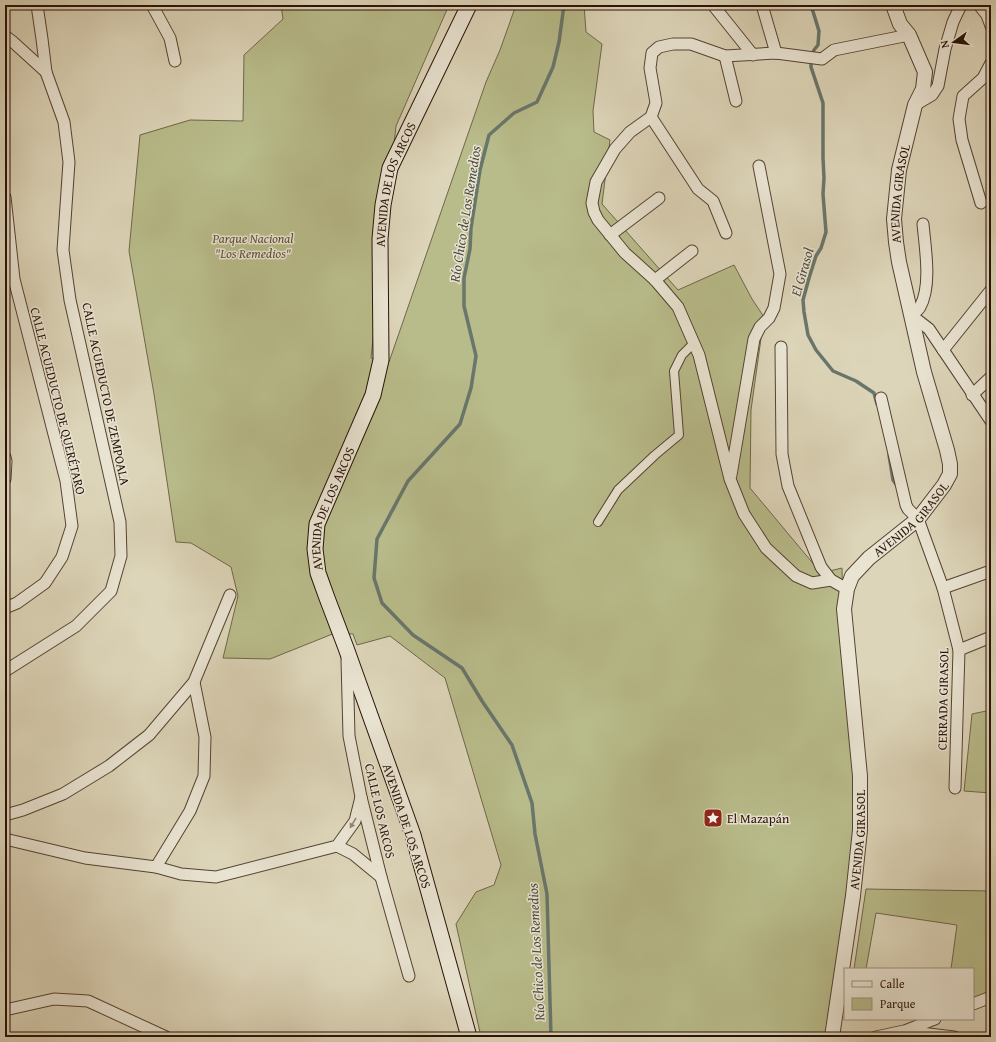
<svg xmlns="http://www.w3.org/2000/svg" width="996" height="1042" viewBox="0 0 996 1042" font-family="'Gentium Book Plus',serif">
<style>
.green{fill:#b8bb8a;stroke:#706649}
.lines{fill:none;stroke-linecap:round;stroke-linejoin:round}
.stream{stroke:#69766c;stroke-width:3.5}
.pedestrian-casing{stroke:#564234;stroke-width:10}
.minor-casing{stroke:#564234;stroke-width:13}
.tertiary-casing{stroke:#564234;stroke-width:16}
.secondary-casing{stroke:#291108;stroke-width:17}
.pedestrian{stroke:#e9e4d2;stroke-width:8}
.minor{stroke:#e9e4d2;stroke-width:11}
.tertiary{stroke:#e9e4d2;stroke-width:14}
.secondary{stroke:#e9e4d2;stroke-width:15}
.oneway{fill:#938577}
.labels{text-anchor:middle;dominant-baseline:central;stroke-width:3;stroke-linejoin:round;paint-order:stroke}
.street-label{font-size:13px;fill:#291108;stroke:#e9e4d2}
.park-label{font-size:13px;font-style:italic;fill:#5b4c36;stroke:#e9e4d2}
.poi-label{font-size:13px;fill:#291108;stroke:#e9e4d2;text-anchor:start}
.water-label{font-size:14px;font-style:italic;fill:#4e4c42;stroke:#e9e4d2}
</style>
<rect width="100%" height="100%" fill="#ddd5b9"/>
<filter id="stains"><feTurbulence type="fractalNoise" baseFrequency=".005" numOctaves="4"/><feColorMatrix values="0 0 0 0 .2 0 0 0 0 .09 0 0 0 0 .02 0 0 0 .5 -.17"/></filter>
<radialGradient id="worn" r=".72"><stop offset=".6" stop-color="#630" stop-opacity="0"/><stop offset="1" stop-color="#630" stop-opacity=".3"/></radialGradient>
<g class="green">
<polygon points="281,5 449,5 396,126 371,358 389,362 486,82 500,50 516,5 584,5 586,32 602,44 593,111 594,132 610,140 602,204 678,290 734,265 752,299 764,317 751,410 750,488 821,573 842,568 843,628 853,765 855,836 827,1037 481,1037 456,924 476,892 494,885 501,865 445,678 390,636 357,645 353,634 335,633 270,659 223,658 238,596 231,567 191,543 176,542 154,394 129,251 140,135 190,120 243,121 244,55 283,19"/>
<polygon points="991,710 991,793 964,791 972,714"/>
<polygon points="866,889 991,891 991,993 973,999 973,969 951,969 957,925 876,913 866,969 854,969"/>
</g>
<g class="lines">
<g class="stream">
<polyline points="811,5 819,31 818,45 814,50 811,59 811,67 823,103 823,158 824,178 823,194 826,232 821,248 816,256 809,278 803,300 804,312 808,335 816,350 833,371 856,381 874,393 877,404"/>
<polyline points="889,455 893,480 898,487"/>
<polyline points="551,1037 547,894 535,834 532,803 512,745 482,701 462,668 413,635 382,603 374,578 377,539 408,481 460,424 471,388 476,356 464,306 464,278 470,249 471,228 480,170 489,135 514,113 537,102 553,67 559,42 564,5"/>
</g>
<defs>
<polyline id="pedestrian" points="598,522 618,490 655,455 679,435 674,371 682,355 694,343"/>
<g id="minor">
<polyline points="152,5 170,38 175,61"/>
<polyline points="713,5 753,55"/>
<polyline points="762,5 776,53"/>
<polyline points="979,5 987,15 991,26"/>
<polyline points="5,36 13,42 46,72"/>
<polyline points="725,56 736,101"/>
<polyline points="915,105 932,95 938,86 945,49 953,22 961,5"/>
<polyline points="651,117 698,189 713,201 726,233"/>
<polyline points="5,197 14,279 66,481 72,526 62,557 45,583 17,603 5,608"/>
<polyline points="981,203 962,140 959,119 963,96 983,78 991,63"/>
<path d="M 923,224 C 925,247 932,286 920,307 C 919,310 914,313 911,315 L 929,329 L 991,421"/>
<polyline points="610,235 659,198"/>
<polyline points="655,280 692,251"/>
<polyline points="781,347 782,454 788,486 821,567 831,580 847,589"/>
<polyline points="943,350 991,290"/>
<polyline points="972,395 991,377"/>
<polyline points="881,398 906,505 908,509 918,519 943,588 959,650 955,788"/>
<polyline points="5,457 6,461 5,479"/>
<polyline points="731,475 754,339 760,327 769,318 774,308 780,274 759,166"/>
<polyline points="831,580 812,583 796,576 766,548 744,514 730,479 699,355 678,307 655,280 625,253 598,220 594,212 592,203 596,182 615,149 630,132 651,117 656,103 650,68 652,53 659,47 673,44 691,44 725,56 776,53 822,59 834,50 909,35"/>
<polyline points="943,588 991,571"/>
<polyline points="959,650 991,637"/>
<polyline points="347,659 349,736 361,797 381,877 409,976"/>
<polyline points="5,671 76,626 111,591 121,556 120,522 70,300 63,250 69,162 64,122 46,72 42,39 37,5"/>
<polyline points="5,815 23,810 63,794 109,766 149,735 194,682 230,595"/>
<polyline points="5,839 85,858 156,867 181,874 216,877 337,846 355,821 361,797"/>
<polyline points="337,846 353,854 381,877"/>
<polyline points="156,867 190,811 204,776 205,737 194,682"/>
<polyline points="973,1004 991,997"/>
<polyline points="5,1010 54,999 88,1001 166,1037"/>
<polyline points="907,1030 935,1019"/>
<polyline points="876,1037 904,1031 954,1037"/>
</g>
<g id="tertiary">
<path id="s1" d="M 832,1037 L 853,896 L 860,830 L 860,776 L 844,609 L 847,589 L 852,576 L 869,558 L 918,519 L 944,485 L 950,474 L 950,464 L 947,450 L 924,372 L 899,262 L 896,242 L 894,219 L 899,170 L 915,105 L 923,89 L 925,72 L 909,35 L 900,24 L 893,5"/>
</g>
<g id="secondary">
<path id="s2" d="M 469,1037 L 413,835 L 346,648 L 327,598 L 318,573 L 315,549 L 317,524 L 373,395 L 381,360 L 380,239 L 383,205 L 390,168 L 469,5"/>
</g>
</defs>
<use href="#pedestrian" class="pedestrian-casing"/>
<use href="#minor" class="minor-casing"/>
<use href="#tertiary" class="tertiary-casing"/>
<use href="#secondary" class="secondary-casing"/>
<use href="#pedestrian" class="pedestrian"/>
<use href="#minor" class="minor"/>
<use href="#tertiary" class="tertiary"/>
<use href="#secondary" class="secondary"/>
</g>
<defs><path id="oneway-solid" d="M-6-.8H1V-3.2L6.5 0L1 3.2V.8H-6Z"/></defs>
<use class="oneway" href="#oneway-solid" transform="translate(353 823) rotate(121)"/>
<defs>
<symbol id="sight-square" viewBox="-11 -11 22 22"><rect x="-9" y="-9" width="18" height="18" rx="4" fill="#8f2418" stroke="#e9e4d2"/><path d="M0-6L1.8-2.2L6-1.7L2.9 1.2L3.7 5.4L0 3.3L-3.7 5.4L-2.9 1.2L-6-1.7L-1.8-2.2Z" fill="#fff"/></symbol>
</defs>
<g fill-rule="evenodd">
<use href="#sight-square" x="702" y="807" width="22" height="22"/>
</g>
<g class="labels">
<g class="street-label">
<text stroke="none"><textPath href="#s2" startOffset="892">AVENIDA DE LOS ARCOS</textPath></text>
<text stroke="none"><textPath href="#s1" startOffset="895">AVENIDA GIRASOL</textPath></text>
<text transform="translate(106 394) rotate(78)">CALLE ACUEDUCTO DE ZEMPOALA</text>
<text transform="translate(58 401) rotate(76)">CALLE ACUEDUCTO DE QUERÉTARO</text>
<text stroke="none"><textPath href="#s2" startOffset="556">AVENIDA DE LOS ARCOS</textPath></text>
<text stroke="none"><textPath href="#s1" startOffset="547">AVENIDA GIRASOL</textPath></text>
<text transform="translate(943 699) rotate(-89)">CERRADA GIRASOL</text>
<text transform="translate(380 811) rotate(77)">CALLE LOS ARCOS</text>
<text transform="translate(407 826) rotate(72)">AVENIDA DE LOS ARCOS</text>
<text stroke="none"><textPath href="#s1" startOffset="199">AVENIDA GIRASOL</textPath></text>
</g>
<g class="park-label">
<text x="253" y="238">Parque Nacional<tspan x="253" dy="15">"Los Remedios"</tspan></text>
</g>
<g class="poi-label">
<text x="727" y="818">El Mazapán</text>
</g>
<g class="water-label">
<text transform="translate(465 214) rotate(-81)">Río Chico de Los Remedios</text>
<text transform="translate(802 272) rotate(-74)">El Girasol</text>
<text transform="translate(536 952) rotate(-93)">Río Chico de Los Remedios</text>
</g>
</g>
<rect width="996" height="1042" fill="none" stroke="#ddd5b9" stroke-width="20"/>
<rect x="6" y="6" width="984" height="1030" fill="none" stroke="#291108" stroke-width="2"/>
<rect x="10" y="10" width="976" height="1022" fill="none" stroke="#291108"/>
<rect x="844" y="968" width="130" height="52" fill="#e9e4d2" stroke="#9c9081"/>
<rect x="852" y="981" width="20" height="6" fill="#e9e4d2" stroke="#9c9081"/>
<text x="880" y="988" font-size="12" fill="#291108">Calle</text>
<rect x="852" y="998" width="20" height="12" fill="#b8bb8a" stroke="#9c9081"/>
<text x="880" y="1008" font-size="12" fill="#291108">Parque</text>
<g transform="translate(954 42) rotate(256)" stroke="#e9e4d2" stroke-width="3" paint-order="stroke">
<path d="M0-3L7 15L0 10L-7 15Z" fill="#291108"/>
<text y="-6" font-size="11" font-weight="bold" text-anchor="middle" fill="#291108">N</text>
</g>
<rect width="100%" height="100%" filter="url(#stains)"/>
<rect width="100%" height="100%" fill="url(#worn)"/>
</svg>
